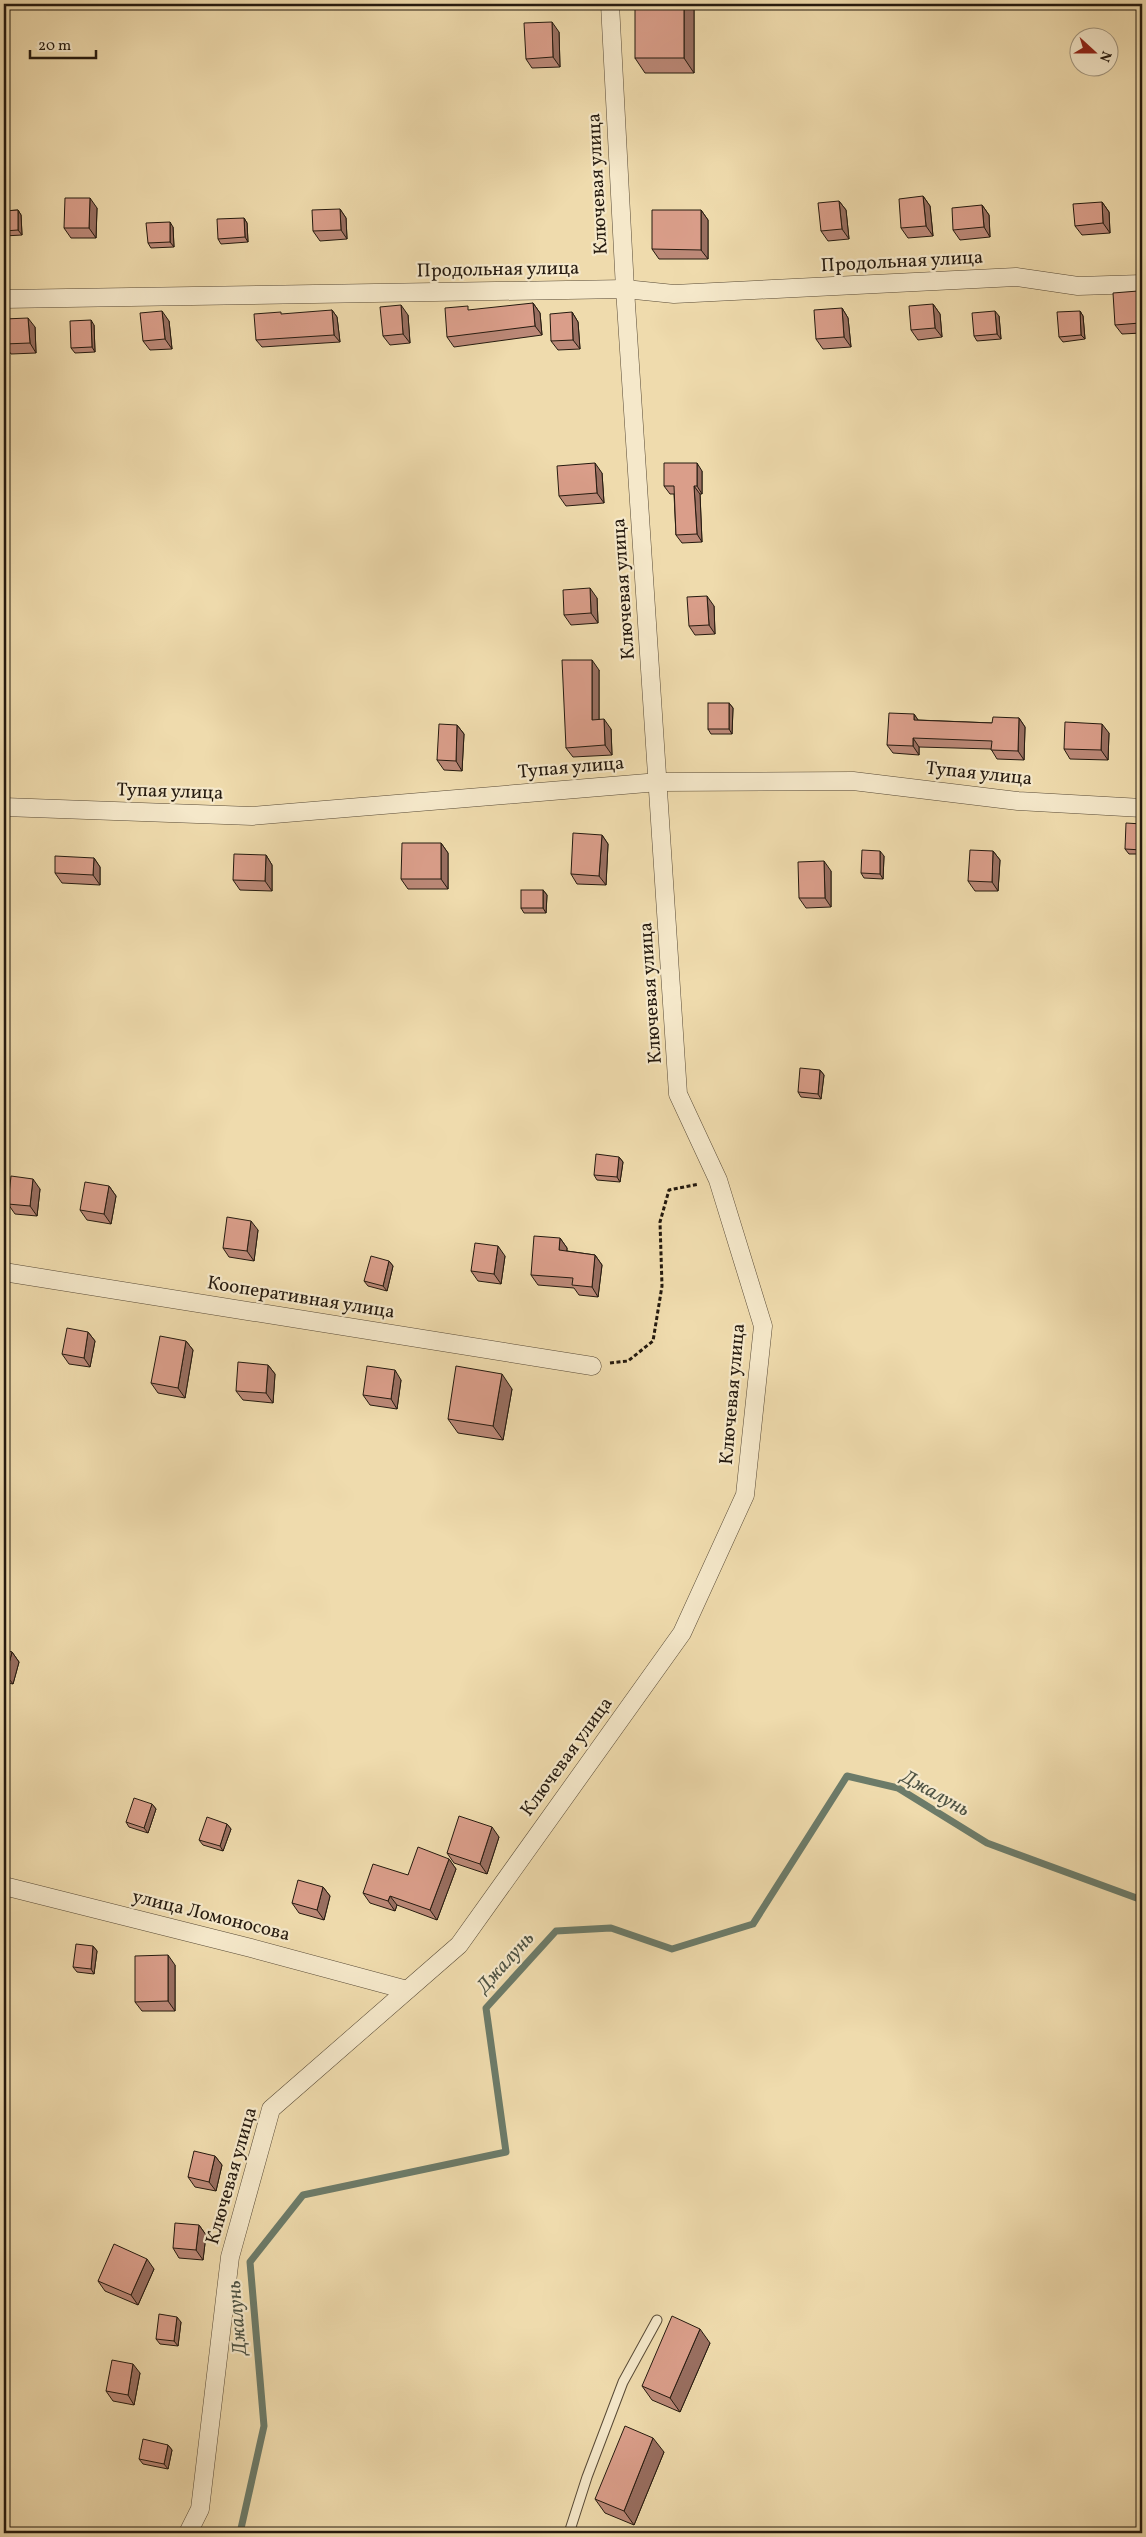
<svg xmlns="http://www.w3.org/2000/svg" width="1146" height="2537" viewBox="0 0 1146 2537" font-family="Vollkorn,serif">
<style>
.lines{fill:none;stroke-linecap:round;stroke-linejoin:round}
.stream{stroke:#6c7b69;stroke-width:7}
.lane-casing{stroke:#584a36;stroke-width:11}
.street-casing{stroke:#584a36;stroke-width:19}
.path{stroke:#251a0f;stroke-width:3;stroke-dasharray:4 2.5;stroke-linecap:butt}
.lane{stroke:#f5e8ca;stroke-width:9}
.street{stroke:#f5e8ca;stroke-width:18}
.wall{fill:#b87;stroke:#251a0f}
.shaded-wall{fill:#996f61;stroke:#251a0f}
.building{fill:#da9e8a;stroke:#251a0f}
.labels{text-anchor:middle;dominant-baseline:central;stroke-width:4.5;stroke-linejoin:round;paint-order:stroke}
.street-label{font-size:19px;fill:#251a0f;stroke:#f5e8ca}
.water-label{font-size:20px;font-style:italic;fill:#4e5344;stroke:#f5e8ca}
</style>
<rect width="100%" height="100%" fill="#efdbad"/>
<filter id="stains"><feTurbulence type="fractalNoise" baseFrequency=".004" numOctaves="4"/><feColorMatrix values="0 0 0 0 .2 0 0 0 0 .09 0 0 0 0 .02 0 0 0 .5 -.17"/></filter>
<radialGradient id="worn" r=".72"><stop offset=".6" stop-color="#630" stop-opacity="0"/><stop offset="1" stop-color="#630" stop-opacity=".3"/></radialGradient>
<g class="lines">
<polyline class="stream" points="240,2533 264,2426 250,2262 303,2195 506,2152 486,2008 556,1931 611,1928 672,1949 753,1924 847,1776 898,1788 987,1843 1142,1900"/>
<defs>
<polyline id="lane" points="569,2533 587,2477 623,2382 657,2320"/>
<g id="street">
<polyline points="4,299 625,289 674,294 1016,277 1078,286 1142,284"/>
<polyline points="4,807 252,816 659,782 853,781 1018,801 1142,808"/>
<polyline points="4,1272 592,1366"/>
<polyline points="4,1886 251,1948 407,1990"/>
<polyline points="188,2533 200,2509 230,2257 271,2109 459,1945 682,1633 745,1495 763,1326 718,1180 678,1094 625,289 610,4"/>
</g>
</defs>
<use href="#lane" class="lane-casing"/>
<use href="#street" class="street-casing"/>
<polyline class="path" points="610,1363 628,1361 653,1341 662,1286 660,1222 669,1190 699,1184"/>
<use href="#lane" class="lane"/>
<use href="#street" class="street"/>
</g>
<g class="wall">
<polygon points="694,4 694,73 645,73 635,58"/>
<polygon points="559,32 560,67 532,68 526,59"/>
<polygon points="923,196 930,206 933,236 908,238 901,228"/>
<polygon points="839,201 846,210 849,239 828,241 821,231"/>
<polygon points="1102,202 1109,212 1110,233 1082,235 1075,226"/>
<polygon points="982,205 989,215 990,237 960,240 953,230"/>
<polygon points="97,208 96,238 71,238 64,228"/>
<polygon points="340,209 346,218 347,239 320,241 313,231"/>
<polygon points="18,210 21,215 22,235 4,236 4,211"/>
<polygon points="701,210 708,220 708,259 659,259 652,249"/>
<polygon points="244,218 247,223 248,242 221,244 218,239"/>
<polygon points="173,227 174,247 151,248 148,243"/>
<polygon points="1142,297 1142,333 1122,334 1115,325"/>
<polygon points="533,303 540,313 542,335 454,347 447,337"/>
<polygon points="933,304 940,314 942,337 918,340 911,330"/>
<polygon points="842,308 848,318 851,347 823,349 816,339"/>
<polygon points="332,310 337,317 340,342 262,347 256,340"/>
<polygon points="1080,311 1083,316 1085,339 1063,342 1059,337"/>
<polygon points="572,312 578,322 580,349 558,350 551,341"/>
<polygon points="408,315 410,343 390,345 383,336"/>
<polygon points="999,316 1001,339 977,341 974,336"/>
<polygon points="169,321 172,349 150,350 143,341"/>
<polygon points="94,325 95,352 75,353 71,348"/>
<polygon points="35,327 36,353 11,354 4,344"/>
<polygon points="702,471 702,494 700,494 702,542 682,543 676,535 674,494 670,494 664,486"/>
<polygon points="602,473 604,503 566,506 559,496"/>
<polygon points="597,598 598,623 571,625 564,615"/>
<polygon points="714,606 715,634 695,635 689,626"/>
<polygon points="599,670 599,720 611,729 612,755 573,757 566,748"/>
<polygon points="729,703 733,708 732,734 711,734 708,729"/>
<polygon points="914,714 918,720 992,723 1019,718 1025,727 1024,760 997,759 991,749 919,747 919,755 893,753 887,745"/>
<polygon points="457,725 464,734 462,771 444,770 437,760"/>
<polygon points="1109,733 1108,760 1070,759 1064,749"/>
<polygon points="1142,824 1142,854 1129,854 1125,849"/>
<polygon points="602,835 608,844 606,885 577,884 571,874"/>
<polygon points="441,843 448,853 448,889 408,889 401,879"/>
<polygon points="993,851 1000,860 998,891 975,891 968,881"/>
<polygon points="266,855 272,865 272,891 240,890 233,880"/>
<polygon points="884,856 883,879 864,878 861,873"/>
<polygon points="94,858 100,867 100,885 62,883 55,873"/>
<polygon points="831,871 831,907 806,908 799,898"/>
<polygon points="543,890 547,895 546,913 524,913 521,908"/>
<polygon points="820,1070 824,1075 821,1099 801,1097 798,1092"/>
<polygon points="619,1157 623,1162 620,1182 597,1180 594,1175"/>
<polygon points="109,1186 116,1196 111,1224 87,1220 80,1210"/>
<polygon points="40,1189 37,1216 15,1214 8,1204"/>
<polygon points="258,1230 254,1261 229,1257 223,1248"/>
<polygon points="560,1238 567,1248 567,1251 595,1255 602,1265 598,1297 579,1295 574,1288 538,1285 531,1275"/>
<polygon points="505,1256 501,1284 478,1281 471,1271"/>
<polygon points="389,1261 393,1266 387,1291 368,1286 364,1281"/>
<polygon points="88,1332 95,1341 90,1367 69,1364 62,1354"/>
<polygon points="186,1341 193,1350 185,1398 158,1393 151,1383"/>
<polygon points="268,1365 275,1374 273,1403 243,1400 236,1391"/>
<polygon points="401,1380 397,1409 370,1405 363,1395"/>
<polygon points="512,1389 503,1440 458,1433 448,1419"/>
<polygon points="4,1650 12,1652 19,1662 13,1684 4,1682"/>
<polygon points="152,1804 156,1809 148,1833 129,1827 126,1822"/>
<polygon points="227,1824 231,1829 223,1851 203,1845 199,1840"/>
<polygon points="499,1837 487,1874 454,1863 447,1853"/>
<polygon points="449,1859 456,1869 437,1920 397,1905 395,1911 370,1903 363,1893"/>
<polygon points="323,1887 330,1896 324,1920 299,1913 292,1903"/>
<polygon points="93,1946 97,1951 94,1974 77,1972 73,1967"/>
<polygon points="175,1965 175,2011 142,2011 135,2002"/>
<polygon points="215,2156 222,2165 216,2191 195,2187 188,2177"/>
<polygon points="199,2225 206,2235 203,2260 179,2258 173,2248"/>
<polygon points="154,2269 138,2305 105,2291 98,2281"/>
<polygon points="181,2322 178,2346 160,2344 156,2339"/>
<polygon points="710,2343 680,2412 652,2400 642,2386"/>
<polygon points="140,2373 134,2405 113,2401 106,2391"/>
<polygon points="168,2445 172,2450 168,2469 143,2464 139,2459"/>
<polygon points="664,2452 634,2525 605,2513 595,2499"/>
</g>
<g class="shaded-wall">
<polygon points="684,4 694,4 694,73 684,58"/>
<polygon points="552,22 559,32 560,67 553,57"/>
<polygon points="923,196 930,206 933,236 926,226"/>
<polygon points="90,198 97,208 96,238 89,228"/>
<polygon points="839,201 846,210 849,239 842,229"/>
<polygon points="1102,202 1109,212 1110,233 1103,223"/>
<polygon points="982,205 989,215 990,237 984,227"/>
<polygon points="340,209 346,218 347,239 341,230"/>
<polygon points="18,210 21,215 22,235 18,230"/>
<polygon points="701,210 708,220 708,259 701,250"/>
<polygon points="244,218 247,223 248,242 245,237"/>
<polygon points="170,222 173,227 174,247 170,242"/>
<polygon points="1138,291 1142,297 1142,325 1140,323"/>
<polygon points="533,303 540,313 542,335 535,326"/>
<polygon points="933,304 940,314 942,337 935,328"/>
<polygon points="401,305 408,315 410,343 403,334"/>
<polygon points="842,308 848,318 851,347 844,337"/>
<polygon points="332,310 337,317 340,342 334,335"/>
<polygon points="162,311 169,321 172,349 165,339"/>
<polygon points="995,311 999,316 1001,339 997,334"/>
<polygon points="1080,311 1083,316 1085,339 1081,335"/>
<polygon points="572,312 578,322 580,349 573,340"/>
<polygon points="28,318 35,327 36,353 30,343"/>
<polygon points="91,320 94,325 95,352 92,347"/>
<polygon points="595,463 602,473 604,503 597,493"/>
<polygon points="697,463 702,471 702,494 697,486"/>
<polygon points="694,486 700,494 702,542 697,534"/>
<polygon points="590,588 597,598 598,623 591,613"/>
<polygon points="707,596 714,606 715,634 709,625"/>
<polygon points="592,660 599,670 599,730 592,720"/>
<polygon points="729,703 733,708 732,734 729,729"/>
<polygon points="914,714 920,723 914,720"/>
<polygon points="1019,718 1025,727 1024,760 1018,751"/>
<polygon points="604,719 611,729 612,755 605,745"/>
<polygon points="1102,724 1109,733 1108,760 1101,750"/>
<polygon points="457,725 464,734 462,771 456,761"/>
<polygon points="913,738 919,747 919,755 913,746"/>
<polygon points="602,835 608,844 606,885 599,876"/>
<polygon points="441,843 448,853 448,889 441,879"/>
<polygon points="880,851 884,856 883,879 880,874"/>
<polygon points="993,851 1000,860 998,891 992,882"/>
<polygon points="266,855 272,865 272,891 265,881"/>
<polygon points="94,858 100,867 100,885 93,875"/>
<polygon points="824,861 831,871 831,907 825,898"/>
<polygon points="543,890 547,895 546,913 543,908"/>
<polygon points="820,1070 824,1075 821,1099 818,1094"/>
<polygon points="619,1157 623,1162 620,1182 617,1177"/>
<polygon points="33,1179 40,1189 37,1216 30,1206"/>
<polygon points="109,1186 116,1196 111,1224 104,1214"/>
<polygon points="251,1221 258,1230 254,1261 247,1251"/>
<polygon points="560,1238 567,1248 566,1260 559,1250"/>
<polygon points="498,1246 505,1256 501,1284 494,1274"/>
<polygon points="595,1255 602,1265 598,1297 592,1287"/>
<polygon points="389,1261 393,1266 387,1291 383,1286"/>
<polygon points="88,1332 95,1341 90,1367 84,1358"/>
<polygon points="186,1341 193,1350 185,1398 178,1388"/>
<polygon points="268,1365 275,1374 273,1403 266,1393"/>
<polygon points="395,1370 401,1380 397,1409 391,1399"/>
<polygon points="502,1374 512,1389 503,1440 493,1426"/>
<polygon points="12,1652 19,1662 13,1684 6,1675"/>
<polygon points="152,1804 156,1809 148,1833 144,1828"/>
<polygon points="227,1824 231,1829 223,1851 220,1846"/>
<polygon points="492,1827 499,1837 487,1874 480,1864"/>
<polygon points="449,1859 456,1869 437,1920 430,1910"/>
<polygon points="323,1887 330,1896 324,1920 317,1910"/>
<polygon points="390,1896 397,1905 395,1911 388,1901"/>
<polygon points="93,1946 97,1951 94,1974 91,1969"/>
<polygon points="168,1955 175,1965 175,2011 168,2001"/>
<polygon points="215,2156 222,2165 216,2191 209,2182"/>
<polygon points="199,2225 206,2235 203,2260 196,2250"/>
<polygon points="147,2259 154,2269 138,2305 131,2295"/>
<polygon points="177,2317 181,2322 178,2346 174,2341"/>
<polygon points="700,2329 710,2343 680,2412 670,2398"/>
<polygon points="133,2364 140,2373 134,2405 128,2395"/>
<polygon points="653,2438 664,2452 634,2525 624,2511"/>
<polygon points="168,2445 172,2450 168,2469 164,2464"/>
</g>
<g class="building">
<rect x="635" y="4" width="49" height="54"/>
<polygon points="552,22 553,57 526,59 524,23"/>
<polygon points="923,196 926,226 901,228 899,199"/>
<polygon points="65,198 90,198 89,228 64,228"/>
<polygon points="839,201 842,229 821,231 818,203"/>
<polygon points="1102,202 1103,223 1075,226 1073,204"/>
<polygon points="982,205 984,227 953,230 952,208"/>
<polygon points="340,209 341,230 313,231 312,210"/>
<polygon points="18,210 18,230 4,231 4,211"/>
<polygon points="652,210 701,210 701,250 652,249"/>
<polygon points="244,218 245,237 218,239 217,219"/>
<polygon points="170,222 170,242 148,243 146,223"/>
<polygon points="1138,291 1140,323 1115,325 1113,293"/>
<polygon points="533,303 535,326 447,337 445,308 468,306 468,310"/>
<polygon points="933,304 935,328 911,330 909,306"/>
<polygon points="401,305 403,334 383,336 380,307"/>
<polygon points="842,308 844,337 816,339 814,310"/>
<polygon points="332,310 334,335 256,340 254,314 281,312 281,314"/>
<polygon points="162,311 165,339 143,341 140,313"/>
<polygon points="995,311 997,334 974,336 972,313"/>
<polygon points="1080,311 1081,335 1059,337 1057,312"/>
<polygon points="572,312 573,340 551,341 550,314"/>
<polygon points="28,318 30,343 4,344 4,319"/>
<polygon points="91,320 92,347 71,348 70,321"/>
<polygon points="595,463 597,493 559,496 557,466"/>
<polygon points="664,463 697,463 697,486 694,486 697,534 676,535 674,486 664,486"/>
<polygon points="590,588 591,613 564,615 563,590"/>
<polygon points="707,596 709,625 689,626 687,597"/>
<polygon points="562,660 592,660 592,720 604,719 605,745 566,748"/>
<rect x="708" y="703" width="21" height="26"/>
<polygon points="889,713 914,714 914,720 992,723 993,717 1019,718 1018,751 991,750 992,741 913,738 913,746 887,745"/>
<polygon points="1065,722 1102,724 1101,750 1064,749"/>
<polygon points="439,724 457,725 456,761 437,760"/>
<polygon points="1126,823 1142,824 1142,850 1125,849"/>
<polygon points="573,833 602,835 599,876 571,874"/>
<polygon points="402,843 441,843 441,879 401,879"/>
<polygon points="862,850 880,851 880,874 861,873"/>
<polygon points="970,850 993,851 992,882 968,881"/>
<polygon points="234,854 266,855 265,881 233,880"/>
<polygon points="55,856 94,858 93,875 55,873"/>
<polygon points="824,861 825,898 799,898 798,862"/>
<rect x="521" y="890" width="22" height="18"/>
<polygon points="800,1068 820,1070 818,1094 798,1092"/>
<polygon points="596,1154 619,1157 617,1177 594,1175"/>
<polygon points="11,1176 33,1179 30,1206 8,1204"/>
<polygon points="85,1182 109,1186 104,1214 80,1210"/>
<polygon points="227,1217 251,1221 247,1251 223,1248"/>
<polygon points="534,1236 560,1238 559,1250 595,1255 592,1287 572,1285 573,1278 531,1275"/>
<polygon points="475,1243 498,1246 494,1274 471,1271"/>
<polygon points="371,1256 389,1261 383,1286 364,1281"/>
<polygon points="67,1328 88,1332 84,1358 62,1354"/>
<polygon points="160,1336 186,1341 178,1388 151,1383"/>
<polygon points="238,1362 268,1365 266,1393 236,1391"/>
<polygon points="367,1366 395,1370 391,1399 363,1395"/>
<polygon points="456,1366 502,1374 493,1426 448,1419"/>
<polygon points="4,1650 12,1652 6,1675 4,1674"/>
<polygon points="134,1798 152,1804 144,1828 126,1822"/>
<polygon points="459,1816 492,1827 480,1864 447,1853"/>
<polygon points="207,1817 227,1824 220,1846 199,1840"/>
<polygon points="418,1847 449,1859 430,1910 390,1896 388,1901 363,1893 373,1864 408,1875"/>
<polygon points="298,1880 323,1887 317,1910 292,1903"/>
<polygon points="76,1944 93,1946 91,1969 73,1967"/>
<polygon points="168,1955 168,2001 135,2002 135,1956"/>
<polygon points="194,2151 215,2156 209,2182 188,2177"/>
<polygon points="175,2223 199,2225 196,2250 173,2248"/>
<polygon points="114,2244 147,2259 131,2295 98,2281"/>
<polygon points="159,2314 177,2317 174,2341 156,2339"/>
<polygon points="672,2316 700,2329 670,2398 642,2386"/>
<polygon points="112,2360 133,2364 128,2395 106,2391"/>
<polygon points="625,2426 653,2438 624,2511 595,2499"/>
<polygon points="143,2439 168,2445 164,2464 139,2459"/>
</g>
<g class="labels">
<g class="street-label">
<text transform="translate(598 184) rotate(-93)">Ключевая улица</text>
<text transform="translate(902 262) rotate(-3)">Продольная улица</text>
<text transform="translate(498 270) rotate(-1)">Продольная улица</text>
<text transform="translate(624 589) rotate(-94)">Ключевая улица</text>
<text transform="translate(571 768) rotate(-5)">Тупая улица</text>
<text transform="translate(979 774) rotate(6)">Тупая улица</text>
<text transform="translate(170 792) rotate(2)">Тупая улица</text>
<text transform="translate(651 993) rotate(-94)">Ключевая улица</text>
<text transform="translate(301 1298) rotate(9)">Кооперативная улица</text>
<text transform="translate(733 1394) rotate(-85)">Ключевая улица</text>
<text transform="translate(567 1757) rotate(-54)">Ключевая улица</text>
<text transform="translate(211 1916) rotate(14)">улица Ломоносова</text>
<text transform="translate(232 2176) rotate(-74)">Ключевая улица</text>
</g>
<g class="water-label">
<text transform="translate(935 1794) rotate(29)">Джалунь</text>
<text transform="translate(506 1963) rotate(-48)">Джалунь</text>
<text transform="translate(238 2318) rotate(-95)">Джалунь</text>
</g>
</g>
<rect width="1146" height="2537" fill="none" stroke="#efdbad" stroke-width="20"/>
<rect x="5" y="5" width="1136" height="2527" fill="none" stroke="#251a0f" stroke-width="2.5"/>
<rect x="10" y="10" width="1126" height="2517" fill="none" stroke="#251a0f"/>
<g transform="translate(1094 52) rotate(111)"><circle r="24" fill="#f5e8ca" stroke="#a2967f"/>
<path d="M0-4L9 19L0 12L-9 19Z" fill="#8f2418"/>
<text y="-8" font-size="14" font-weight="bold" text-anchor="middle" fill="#251a0f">N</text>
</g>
<path d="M30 50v8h66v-8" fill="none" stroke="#251a0f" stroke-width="2.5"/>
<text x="38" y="50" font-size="15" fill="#251a0f" stroke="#f5e8ca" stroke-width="4" paint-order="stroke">20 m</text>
<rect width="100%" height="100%" filter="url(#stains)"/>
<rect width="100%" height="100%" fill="url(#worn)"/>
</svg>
